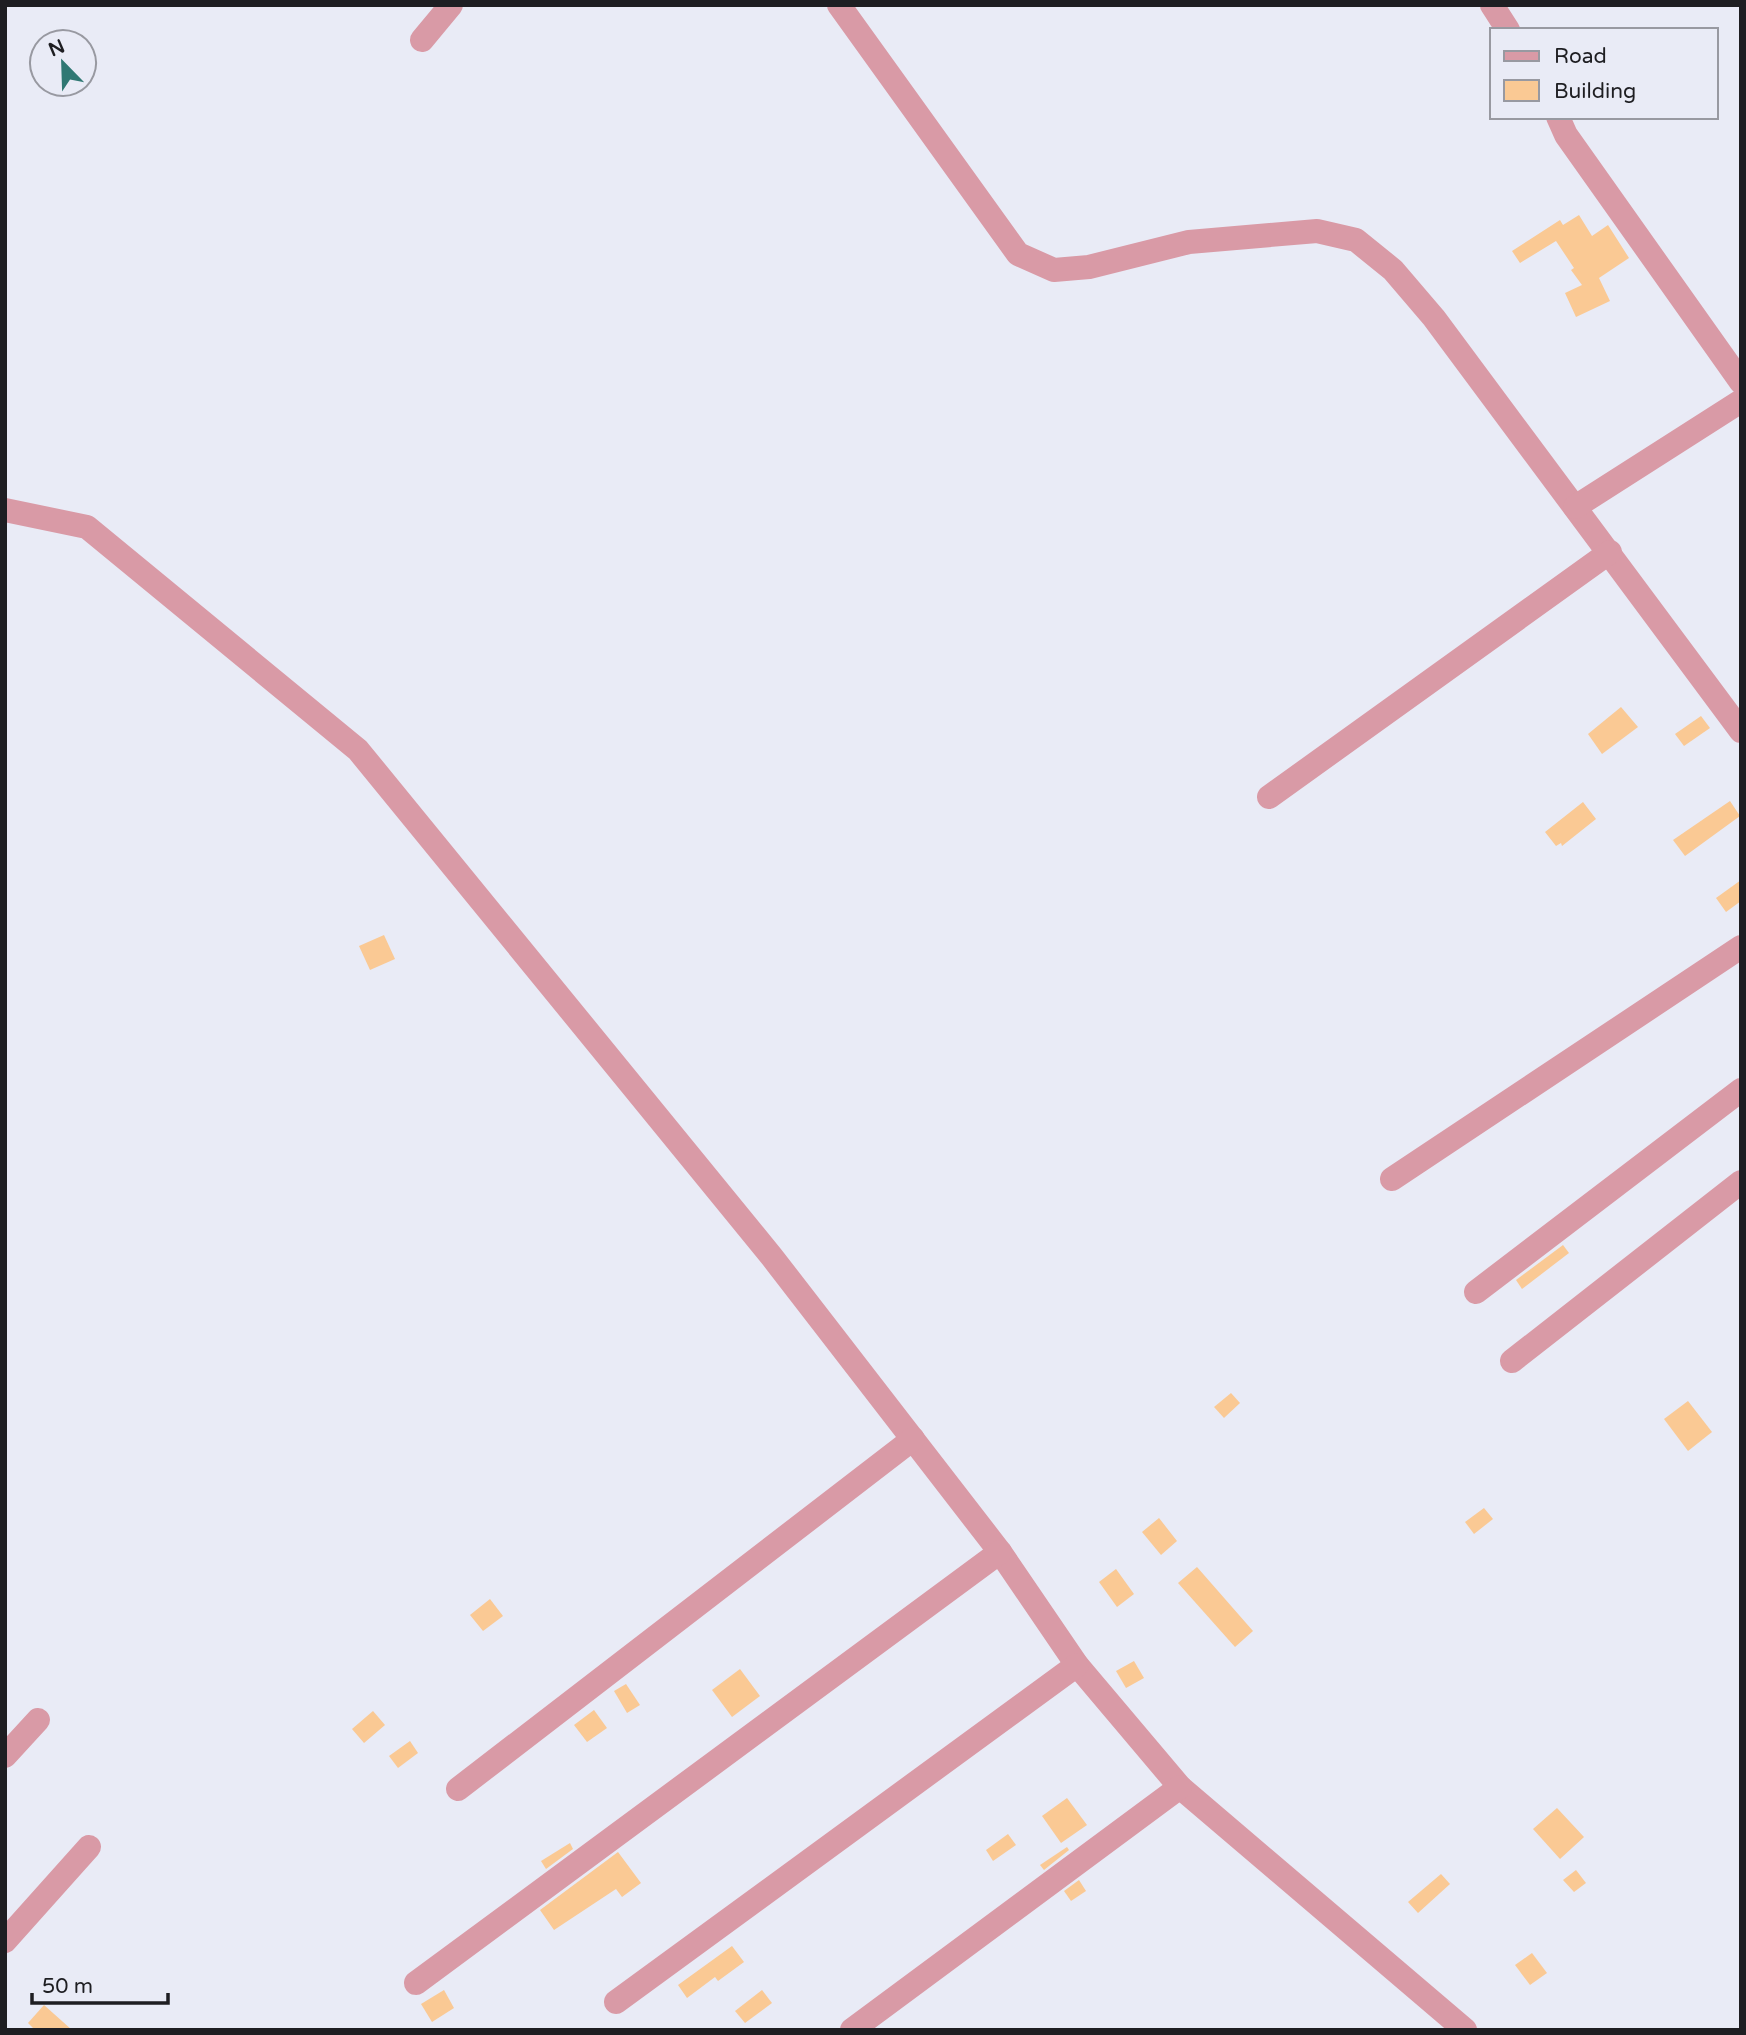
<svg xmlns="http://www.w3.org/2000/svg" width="1746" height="2035" viewBox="0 0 1746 2035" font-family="'Varela Round',sans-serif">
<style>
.building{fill:#fac994}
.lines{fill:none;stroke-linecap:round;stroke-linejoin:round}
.minor{stroke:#d99aa6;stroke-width:24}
</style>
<rect width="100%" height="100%" fill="#e9ebf6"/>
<g class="building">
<polygon points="1579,215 1592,236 1608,225 1629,258 1599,278 1610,301 1576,317 1565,293 1582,285 1571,270 1574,268 1556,241 1520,263 1512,251 1560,220 1563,225"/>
<polygon points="1621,707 1638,727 1602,754 1588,734"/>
<polygon points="1701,716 1710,728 1684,746 1675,734"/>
<polygon points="1730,801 1740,816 1685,856 1673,840"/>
<polygon points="1583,802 1596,819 1562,846 1561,843 1556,846 1545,832"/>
<polygon points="1741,880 1741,901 1726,912 1716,898"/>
<polygon points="384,935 395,959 370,970 359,946"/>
<polygon points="1563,1245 1569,1253 1522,1289 1516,1280"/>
<polygon points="1231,1393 1240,1403 1224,1418 1214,1407"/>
<polygon points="1688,1401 1712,1432 1688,1451 1664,1419"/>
<polygon points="1484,1508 1493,1519 1474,1534 1465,1522"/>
<polygon points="1159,1518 1177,1541 1161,1555 1142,1532"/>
<polygon points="1197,1567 1253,1631 1235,1647 1178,1583"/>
<polygon points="1116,1569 1134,1594 1117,1607 1099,1582"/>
<polygon points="490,1599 503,1616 483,1631 470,1615"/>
<polygon points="1134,1661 1144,1678 1126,1688 1116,1671"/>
<polygon points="740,1669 760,1696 732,1717 712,1690"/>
<polygon points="626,1684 640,1705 627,1713 614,1691"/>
<polygon points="594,1710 607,1728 587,1742 574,1725"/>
<polygon points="373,1711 385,1725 364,1743 352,1729"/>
<polygon points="410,1741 418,1753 398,1768 389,1756"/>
<polygon points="1067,1798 1087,1825 1061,1843 1042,1816"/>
<polygon points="1557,1808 1584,1837 1560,1859 1533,1829"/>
<polygon points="1008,1834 1016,1845 993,1861 986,1850"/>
<polygon points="570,1843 573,1849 546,1869 541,1861"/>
<polygon points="1067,1847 1069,1850 1044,1870 1040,1865"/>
<polygon points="618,1852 641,1883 622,1897 616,1889 554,1930 540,1910"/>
<polygon points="1576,1870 1586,1883 1574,1892 1563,1880"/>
<polygon points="1441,1874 1450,1884 1418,1913 1408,1902"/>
<polygon points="1079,1880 1086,1891 1071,1901 1064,1891"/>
<polygon points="732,1946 744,1962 718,1981 715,1977 687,1998 678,1985"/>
<polygon points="1532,1953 1547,1973 1530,1985 1515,1965"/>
<polygon points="444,1990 454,2008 432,2022 421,2004"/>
<polygon points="762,1990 772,2003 745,2023 735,2011"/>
<polygon points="44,2005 72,2030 35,2030 28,2023"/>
</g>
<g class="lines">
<g class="minor">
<polyline points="839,5 1018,254 1054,270 1089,267 1189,242 1317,231 1356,240 1393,270 1434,318 1741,731"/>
<polyline points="1492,5 1508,30"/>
<polyline points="422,40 451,5"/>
<polyline points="1558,117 1566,135 1741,382"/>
<polyline points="1575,507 1741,401"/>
<polyline points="5,510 87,527 358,750 772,1257 1000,1552 1077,1665 1180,1787 1465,2030"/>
<polyline points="1269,797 1610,552"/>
<polyline points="1392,1179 1741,947"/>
<polyline points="1476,1292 1741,1090"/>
<polyline points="1512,1361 1741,1182"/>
<polyline points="5,1756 38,1720"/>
<polyline points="458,1789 913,1439"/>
<polyline points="5,1941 89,1847"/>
<polyline points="416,1983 1000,1552"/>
<polyline points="616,2002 1077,1665"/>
<polyline points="852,2030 1180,1787"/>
</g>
</g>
<rect width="1746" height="2035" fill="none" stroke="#1e1e22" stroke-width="14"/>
<rect x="1490" y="28" width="228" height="91" fill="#e9ebf6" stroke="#9899a1" stroke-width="2"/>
<rect x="1504" y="51" width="35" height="10" fill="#d99aa6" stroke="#9899a1" stroke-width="2"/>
<text x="1554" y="63" font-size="21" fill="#1e1e22">Road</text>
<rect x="1504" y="80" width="35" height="21" fill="#fac994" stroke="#9899a1" stroke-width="2"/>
<text x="1554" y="98" font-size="21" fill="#1e1e22">Building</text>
<g transform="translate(63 63) rotate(337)"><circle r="33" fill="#e9ebf6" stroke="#9899a1" stroke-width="2"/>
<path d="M0-5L12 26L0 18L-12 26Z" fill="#307873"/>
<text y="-10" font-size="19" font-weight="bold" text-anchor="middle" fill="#1e1e22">N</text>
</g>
<path d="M32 1993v10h136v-10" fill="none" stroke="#1e1e22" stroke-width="3.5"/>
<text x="42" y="1993" font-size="21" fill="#1e1e22" stroke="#e9ebf6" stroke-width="5" paint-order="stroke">50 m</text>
</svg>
